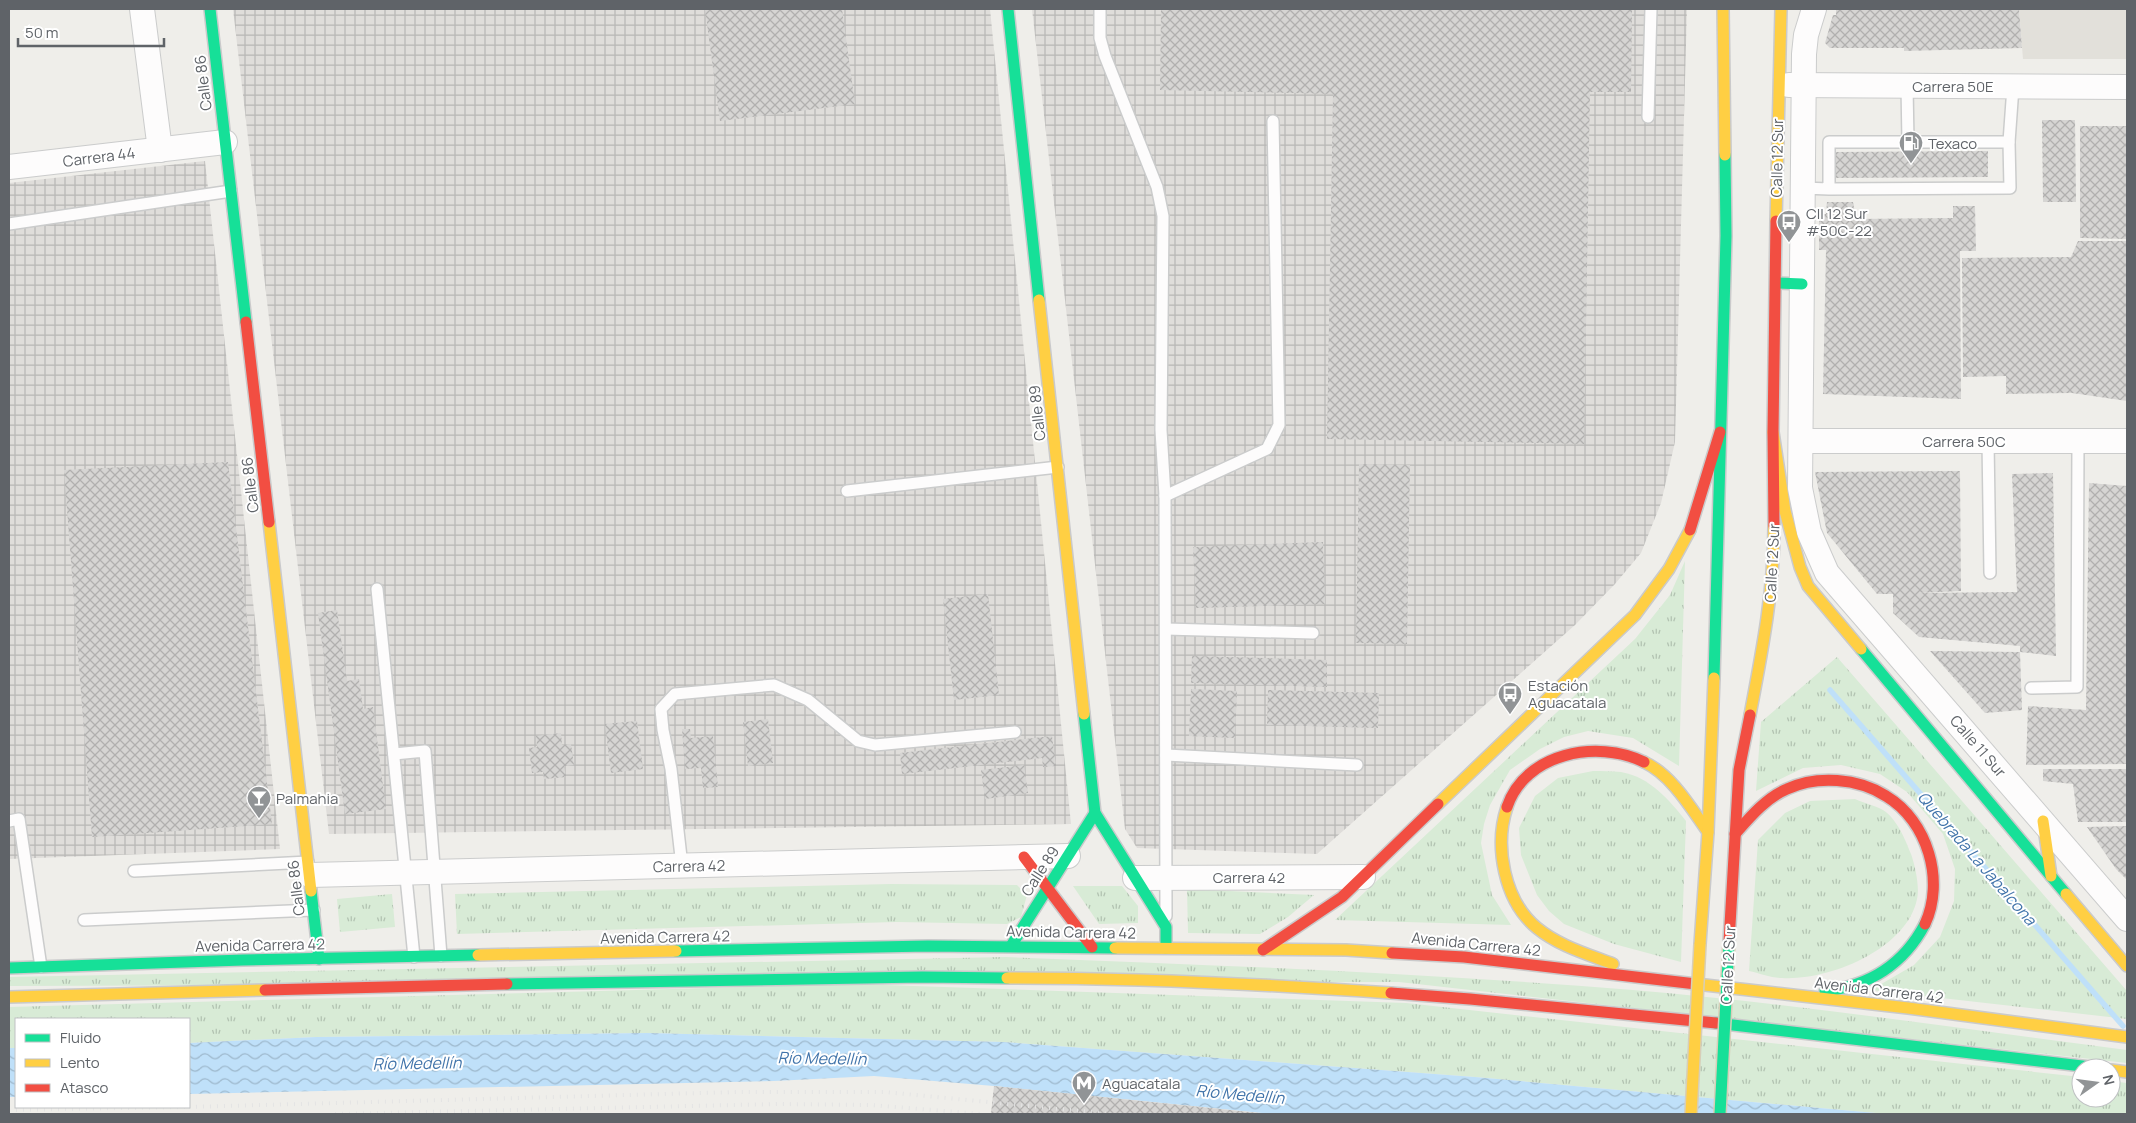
<svg xmlns="http://www.w3.org/2000/svg" width="2136" height="1123" viewBox="0 0 2136 1123" font-family="Manrope,sans-serif">
<style>
.industrial{fill:url(#industrial-grid)}
.education{fill:#e2e0da}
.grass{fill:url(#grass-tufts)}
.water{fill:url(#water-waves)}
.lines{fill:none;stroke-linecap:round;stroke-linejoin:round}
.stream{stroke:#bfe0f9;stroke-width:5.5}
.building{fill:url(#building-cross-hatch)}
.lane-casing{stroke:#cbcccc;stroke-width:14}
.street-casing{stroke:#cbcccc;stroke-width:26}
.fast-casing{stroke:#cacacb;stroke-width:14}
.slow-casing{stroke:#cacacb;stroke-width:14}
.jam-casing{stroke:#cacacb;stroke-width:14}
.lane{stroke:#fdfcfc;stroke-width:11}
.street{stroke:#fdfcfc;stroke-width:24}
.fast{stroke:#16e098;stroke-width:11}
.slow{stroke:#ffcf43;stroke-width:11}
.jam{stroke:#f24e42;stroke-width:11}
.rail{stroke:#e4e4e4;stroke-width:4;stroke-dasharray:1 6;stroke-linecap:butt}
.fast-bridge-casing{stroke:#d7ceb8;stroke-width:14;stroke-linecap:butt}
.slow-bridge-casing{stroke:#d7ceb8;stroke-width:14;stroke-linecap:butt}
.fast-bridge{stroke:#16e098;stroke-width:11}
.slow-bridge{stroke:#ffcf43;stroke-width:11}
.labels{text-anchor:middle;dominant-baseline:central;stroke-width:4;stroke-linejoin:round;paint-order:stroke}
.street-label{font-size:15px;fill:#5f6368;stroke:#fff}
.poi-label{font-size:15px;fill:#5f6368;stroke:#fff;text-anchor:start}
.water-label{font-size:16px;font-style:italic;fill:#4174aa;stroke:#fff}
</style>
<defs>
<pattern id="industrial-grid" width="8" height="8" patternUnits="userSpaceOnUse" patternTransform="scale(1.25)"><rect width="8" height="8" fill="#dfddda"/><path d="M0 4h8M4 0v8" fill="none" stroke="#b8b7b5"/></pattern>
<pattern id="grass-tufts" width="24" height="20" patternUnits="userSpaceOnUse" patternTransform="scale(1.25)"><rect width="24" height="20" fill="#d8ebd6"/><path d="M3 7l-1-3M5 7V3M7 7l1-3M15 17l-1-3M17 17v-4M19 17l1-3" fill="none" stroke="#b2c2b1"/></pattern>
<pattern id="water-waves" width="16" height="10" patternUnits="userSpaceOnUse" patternTransform="scale(1.25)"><rect width="16" height="10" fill="#bfe0f9"/><path d="M0 5q4-4 8 0t8 0" fill="none" stroke="#9eb9cd"/></pattern>
<pattern id="building-cross-hatch" width="8" height="8" patternUnits="userSpaceOnUse" patternTransform="scale(1.25)"><rect width="8" height="8" fill="#d6d5d3"/><path d="M0 0l8 8M0 8l8-8" fill="none" stroke="#b1b0af"/></pattern>
</defs>
<rect width="100%" height="100%" fill="#efeeea"/>
<g class="industrial">
<polygon points="233,9 990,9 1071,824 329,834"/>
<polygon points="1032,9 1687,9 1675,442 1661,503 1641,553 1615,584 1575,625 1317,854 1137,848 1125,829"/>
<polygon points="205,161 280,849 9,859 9,183"/>
</g>
<polygon class="education" points="2019,9 2127,9 2127,59 2023,59"/>
<g class="grass">
<polygon points="1685,561 1679,766 1633,738 1588,731 1564,737 1540,749 1510,770 1490,805 1484,824 1481,843 1492,895 1511,925 1335,920 1635,639 1670,595"/>
<polygon points="1837,657 2127,991 2127,1019 1871,990 1914,965 1940,937 1954,901 1955,869 1943,834 1907,792 1880,774 1841,765 1803,768 1756,791 1761,722"/>
<path d="M 1593,771 C 1602,771 1612,771 1621,772 C 1650,777 1669,800 1686,821 L 1681,962 L 1614,944 L 1564,924 L 1549,911 L 1537,895 L 1521,855 L 1519,828 L 1535,796 L 1558,778 Z"/>
<path d="M 1855,799 C 1864,803 1874,805 1883,810 C 1897,819 1905,839 1911,854 C 1915,865 1920,888 1917,899 C 1907,949 1829,981 1782,978 C 1771,978 1759,973 1749,971 L 1758,840 L 1785,813 L 1810,801 Z"/>
<polygon points="891,884 1017,885 1027,895 1021,917 1007,924 896,922 457,934 455,894"/>
<polygon points="1073,886 1122,886 1138,906 1138,923 1099,924"/>
<polygon points="1187,889 1314,895 1288,917 1260,934 1188,933"/>
<polygon points="392,894 395,927 340,932 337,899"/>
<path d="M 1006,957 C 1215,965 1424,973 1633,990 C 1798,1004 1963,1029 2127,1050 L 2127,1063 L 1399,982 L 9,986 L 9,977 Z"/>
<polygon points="855,984 1406,1003 2081,1077 2081,1098 2111,1098 2111,1081 2127,1083 2127,1114 1887,1114 1475,1077 1003,1042 647,1033 316,1037 189,1043 189,1019 16,1019 16,1048 9,1048 9,1007"/>
</g>
<g class="water">
<polygon points="647,1033 1003,1042 1475,1077 1887,1114 1272,1114 994,1086 874,1076 774,1081 189,1094 189,1043 316,1037"/>
<rect x="9" y="1048" width="7" height="49"/>
</g>
<g class="lines">
<polyline class="stream" points="1830,690 2123,1026"/>
</g>
<g class="building">
<polygon points="705,9 842,9 855,104 720,121"/>
<polygon points="1161,9 1632,9 1631,92 1590,92 1584,444 1327,439 1333,94 1160,90"/>
<polygon points="1836,9 2019,9 2022,48 1904,51 1904,48 1830,48 1825,43 1833,15 1836,15"/>
<polygon points="2042,120 2075,120 2076,202 2043,202"/>
<polygon points="2080,126 2127,126 2127,239 2080,238"/>
<polygon points="1988,151 1988,177 1835,178 1835,152"/>
<polygon points="1827,202 1853,202 1856,219 1953,218 1953,206 1975,206 1976,251 1960,251 1961,399 1823,394 1826,250 1819,250 1819,214 1826,214"/>
<polygon points="2078,241 2127,241 2127,401 2072,393 2006,394 2006,376 1963,377 1962,258 2071,257"/>
<polygon points="228,462 272,824 92,837 64,470"/>
<polygon points="1359,464 1410,465 1407,644 1356,643"/>
<polygon points="1960,471 1961,591 1918,593 2017,592 2012,474 2053,473 2056,656 2020,652 2020,646 1919,637 1893,613 1893,594 1877,594 1827,533 1815,472"/>
<polygon points="2089,483 2127,486 2127,764 2026,765 2028,706 2086,710"/>
<polygon points="1323,542 1325,604 1196,608 1193,547"/>
<polygon points="988,594 999,695 954,700 943,599"/>
<polygon points="337,610 347,681 359,679 363,709 373,707 386,809 345,814 318,613"/>
<polygon points="1930,651 2020,652 2022,710 1985,713"/>
<polygon points="1192,656 1327,660 1327,687 1191,683"/>
<polygon points="1191,689 1237,691 1235,738 1189,736"/>
<polygon points="1268,690 1379,693 1378,728 1267,725"/>
<polygon points="768,719 773,763 748,766 743,722"/>
<polygon points="637,721 643,769 611,773 605,724"/>
<polygon points="682,729 690,729 691,738 713,736 718,787 703,788 701,768 685,769"/>
<polygon points="561,733 562,745 571,744 574,765 564,766 566,777 544,779 543,772 532,773 529,748 537,747 536,736"/>
<polygon points="1052,736 1056,766 1043,767 1042,758 902,774 900,753"/>
<polygon points="1024,765 1028,793 985,799 981,770"/>
<polygon points="2043,769 2127,769 2127,822 2078,822 2073,784 2043,781"/>
<polygon points="2127,826 2127,880 2116,869 2087,827"/>
<polygon points="994,1086 1259,1113 1259,1114 991,1114"/>
</g>
<g class="lines">
<defs>
<g id="lane">
<polyline points="1100,9 1100,38 1105,56 1157,187 1163,216 1161,430 1165,496 1166,916"/>
<polyline points="1907,86 1908,142"/>
<polyline points="1648,117 1651,9"/>
<polyline points="2009,142 2013,87"/>
<polyline points="1803,188 1829,189 2010,188 2009,142 1829,142 1829,189"/>
<polyline points="9,224 231,191"/>
<polyline points="1988,441 1990,573"/>
<polyline points="847,491 1058,467"/>
<polyline points="1165,496 1267,449 1279,425 1273,121"/>
<polyline points="377,589 414,957"/>
<polyline points="1166,629 1313,633"/>
<polyline points="2031,688 2077,687 2078,441"/>
<polyline points="394,754 425,751 441,956"/>
<polyline points="1166,755 1357,765"/>
<polyline points="9,821 19,819 41,967"/>
<polyline points="682,866 671,769 663,730 661,709 675,694 774,685 808,700 858,741 875,745 1015,732"/>
<polyline points="134,871 308,862"/>
<polyline points="84,920 314,910"/>
</g>
<g id="street">
<polyline points="142,9 160,150"/>
<polyline points="1814,9 1806,35 1804,54 1800,488 1809,532 1827,573 2127,919"/>
<polyline points="1789,85 2127,87"/>
<polyline points="9,167 225,142"/>
<polyline points="1801,441 2127,441"/>
<polyline points="310,875 1068,856"/>
<polyline points="1135,878 1363,877"/>
</g>
<g id="fast">
<polyline points="210,9 246,322"/>
<polyline points="1008,9 1039,300"/>
<polyline points="1776,283 1802,284"/>
<polyline points="1861,649 2066,894"/>
<polyline points="1714,678 1726,236 1725,155"/>
<polyline points="1084,714 1095,813 1166,927 1166,948"/>
<polyline points="311,891 319,959"/>
<polyline points="1011,946 1095,813"/>
<polyline points="676,951 928,946 1115,948"/>
<polyline points="9,968 243,960 478,955"/>
<polyline points="507,984 922,977 1007,978"/>
<path d="M 1825,991 C 1869,986 1904,964 1925,924"/>
<polyline points="1716,1023 2099,1068"/>
</g>
<g id="slow">
<polyline points="1723,9 1725,155"/>
<polyline points="1776,221 1781,9"/>
<polyline points="1039,300 1084,714"/>
<polyline points="1773,432 1785,511 1800,567 1808,586 1861,649"/>
<polyline points="269,522 311,891"/>
<path d="M 1750,715 C 1762,652 1774,591 1774,526"/>
<path d="M 1644,762 C 1672,775 1691,808 1708,832"/>
<polyline points="1438,804 1635,615 1669,569 1690,530"/>
<path d="M 1507,807 C 1494,846 1504,901 1537,928 C 1559,946 1587,954 1613,964"/>
<polyline points="2043,821 2051,876"/>
<polyline points="2066,894 2127,966"/>
<polyline points="1700,944 1708,832 1714,678"/>
<polyline points="1115,948 1346,950 1392,953"/>
<polyline points="478,955 676,951"/>
<path d="M 1007,978 C 1135,978 1263,984 1391,993"/>
<polyline points="1696,984 1908,1008 2127,1037"/>
<polyline points="9,997 265,990"/>
<polyline points="2111,1070 2127,1072"/>
</g>
<g id="jam">
<polyline points="246,322 269,522"/>
<polyline points="1774,526 1773,432 1776,221"/>
<polyline points="1690,530 1720,432"/>
<path d="M 1507,807 C 1525,753 1597,739 1644,762"/>
<path d="M 1735,834 C 1750,817 1766,798 1787,789 C 1817,775 1858,778 1886,796 C 1928,821 1945,881 1925,924"/>
<polyline points="1024,857 1092,947"/>
<polyline points="1729,942 1739,770 1750,715"/>
<polyline points="1263,950 1342,897 1438,804"/>
<polyline points="1392,953 1464,957 1696,984"/>
<polyline points="265,990 507,984"/>
<polyline points="1391,993 1470,999 1716,1023"/>
</g>
</defs>
<use href="#lane" class="lane-casing"/>
<use href="#street" class="street-casing"/>
<use href="#fast" class="fast-casing"/>
<use href="#slow" class="slow-casing"/>
<use href="#jam" class="jam-casing"/>
<use href="#lane" class="lane"/>
<use href="#street" class="street"/>
<use href="#fast" class="fast"/>
<use href="#slow" class="slow"/>
<use href="#jam" class="jam"/>
<g class="rail">
<polyline points="189,1107 737,1092 885,1092 1111,1114"/>
<polyline points="9,1110 188,1107"/>
<polyline points="335,1114 779,1104 871,1105 982,1114"/>
</g>
<defs>
<polyline id="fast-bridge" points="1720,1114 1729,942"/>
<polyline id="slow-bridge" points="1691,1114 1700,944"/>
</defs>
<use href="#fast-bridge" class="fast-bridge-casing"/>
<use href="#slow-bridge" class="slow-bridge-casing"/>
<use href="#fast-bridge" class="fast-bridge"/>
<use href="#slow-bridge" class="slow-bridge"/>
</g>
<defs>
<symbol id="fuel-pin" viewBox="-11 -11 22 30"><path d="M0 17L-7.5 6A9.5 9.5 0 1 1 7.5 6Z" fill="#919496" stroke="#fff"/><path d="M-5.5-6h7V0h2V4h1.3V-2.5L3-4.5l.8-.8L6-3V5H2.5V1h-1V6h-7ZM-4.2-4.7v3.2H.2V-4.7Z" fill="#fff"/></symbol>
<symbol id="bus-pin" viewBox="-11 -11 22 30"><path d="M0 17L-7.5 6A9.5 9.5 0 1 1 7.5 6Z" fill="#919496" stroke="#fff"/><path d="M-5-6H5V4H4V6H2V4H-2V6H-4V4H-5ZM-3.5-4V0h7V-4ZM-3.5 1.2v1.5H-2V1.2ZM2 1.2v1.5H3.5V1.2Z" fill="#fff"/></symbol>
<symbol id="bar-pin" viewBox="-11 -11 22 30"><path d="M0 17L-7.5 6A9.5 9.5 0 1 1 7.5 6Z" fill="#919496" stroke="#fff"/><path d="M-6-5H6L.8 .8V4.5H3.5V6h-7V4.5H-.8V.8Z" fill="#fff"/></symbol>
<symbol id="metro-pin" viewBox="-11 -11 22 30"><path d="M0 17L-7.5 6A9.5 9.5 0 1 1 7.5 6Z" fill="#919496" stroke="#fff"/><path d="M-5.5 5V-5H-3L0 0L3-5H5.5V5H3V-.5L0 4L-3-.5V5Z" fill="#fff"/></symbol>
</defs>
<g fill-rule="evenodd">
<use href="#fuel-pin" x="1897" y="129" width="28" height="38"/>
<use href="#bus-pin" x="1775" y="208" width="28" height="38"/>
<use href="#bus-pin" x="1496" y="680" width="28" height="38"/>
<use href="#bar-pin" x="245" y="784" width="28" height="38"/>
<use href="#metro-pin" x="1070" y="1069" width="28" height="38"/>
</g>
<g class="labels">
<g class="street-label">
<text transform="translate(203 83) rotate(-97)">Calle 86</text>
<text x="1953" y="86">Carrera 50E</text>
<text transform="translate(99 157) rotate(-7)">Carrera 44</text>
<text transform="translate(1777 158) rotate(-89)">Calle 12 Sur</text>
<text transform="translate(1037 413) rotate(-96)">Calle 89</text>
<text x="1964" y="441">Carrera 50C</text>
<text transform="translate(250 485) rotate(-97)">Calle 86</text>
<text transform="translate(1772 563) rotate(-87)">Calle 12 Sur</text>
<text transform="translate(1978 746) rotate(49)">Calle 11 Sur</text>
<text transform="translate(689 866) rotate(-1)">Carrera 42</text>
<text transform="translate(1040 871) rotate(-57)">Calle 89</text>
<text x="1249" y="877">Carrera 42</text>
<text transform="translate(296 888) rotate(-97)">Calle 86</text>
<text transform="translate(1071 932) rotate(1)">Avenida Carrera 42</text>
<text transform="translate(665 937) rotate(-1)">Avenida Carrera 42</text>
<text transform="translate(1476 944) rotate(6)">Avenida Carrera 42</text>
<text transform="translate(260 945) rotate(-1)">Avenida Carrera 42</text>
<text transform="translate(1728 965) rotate(-87)">Calle 12 Sur</text>
<text transform="translate(1879 990) rotate(7)">Avenida Carrera 42</text>
</g>
<g class="poi-label">
<text x="1928" y="143">Texaco</text>
<text x="1806" y="213">Cll 12 Sur<tspan x="1806" dy="17">#50C-22</tspan></text>
<text x="1528" y="685">Estación<tspan x="1528" dy="17">Aguacatala</tspan></text>
<text x="276" y="798">Palmahia</text>
<text x="1102" y="1083">Aguacatala</text>
</g>
<g class="water-label">
<text transform="translate(1977 858) rotate(49)">Quebrada La Jabalcona</text>
<text transform="translate(822 1058) rotate(1)">Río Medellín</text>
<text transform="translate(417 1063) rotate(-1)">Río Medellín</text>
<text transform="translate(1240 1094) rotate(5)">Río Medellín</text>
</g>
</g>
<rect width="2136" height="1123" fill="none" stroke="#5f6368" stroke-width="20"/>
<rect x="15" y="1018" width="175" height="90" fill="#ffffff" stroke="#bfc1c3"/>
<rect x="25" y="1034" width="25" height="8" fill="#16e098" stroke="#bfc1c3"/>
<text x="60" y="1043" font-size="15" fill="#5f6368">Fluido</text>
<rect x="25" y="1059" width="25" height="8" fill="#ffcf43" stroke="#bfc1c3"/>
<text x="60" y="1068" font-size="15" fill="#5f6368">Lento</text>
<rect x="25" y="1084" width="25" height="8" fill="#f24e42" stroke="#bfc1c3"/>
<text x="60" y="1093" font-size="15" fill="#5f6368">Atasco</text>
<g transform="translate(2096 1083) rotate(76)"><circle r="24" fill="#ffffff" stroke="#bfc1c3"/>
<path d="M0-4L9 19L0 12L-9 19Z" fill="#919496"/>
<text y="-8" font-size="14" font-weight="bold" text-anchor="middle" fill="#5f6368">N</text>
</g>
<path d="M18 38v8h146v-8" fill="none" stroke="#5f6368" stroke-width="2.5"/>
<text x="25" y="38" font-size="15" fill="#5f6368" stroke="#ffffff" stroke-width="4" paint-order="stroke">50 m</text>
</svg>
